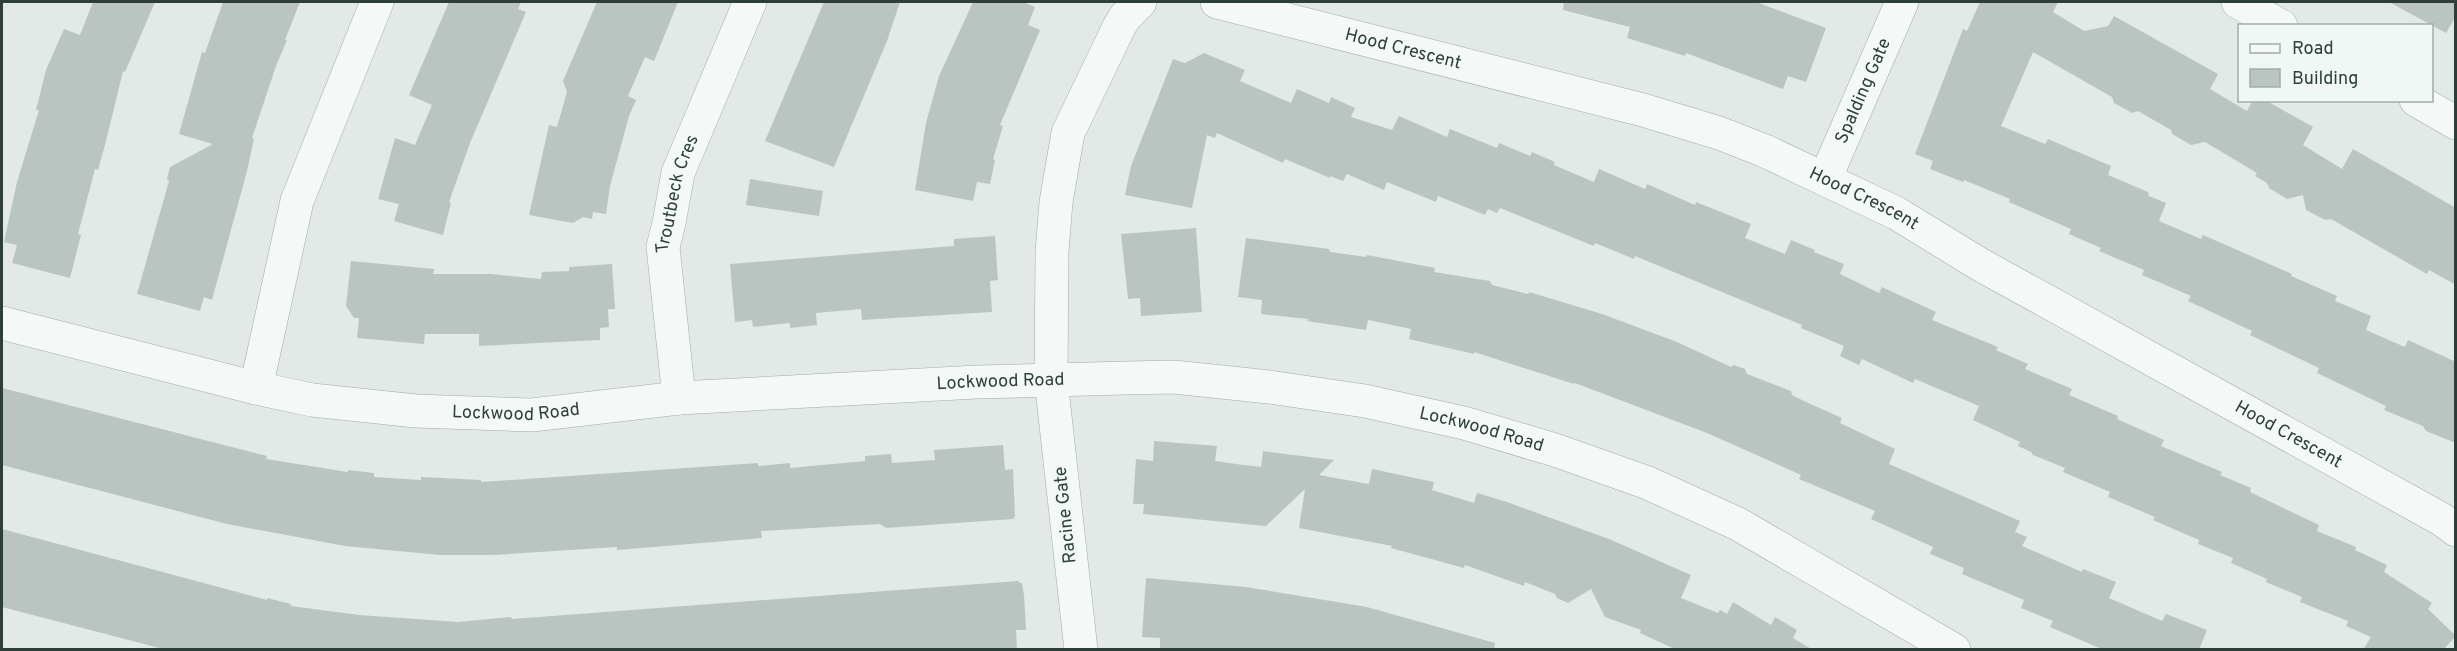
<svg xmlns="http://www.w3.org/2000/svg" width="2457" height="651" viewBox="0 0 2457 651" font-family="Overpass,sans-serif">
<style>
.building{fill:#bac5c1}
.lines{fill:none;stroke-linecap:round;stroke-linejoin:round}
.minor-casing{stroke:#a0aca7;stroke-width:34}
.minor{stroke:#f4f8f6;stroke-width:33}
.labels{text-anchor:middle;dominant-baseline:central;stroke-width:5;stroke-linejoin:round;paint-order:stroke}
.street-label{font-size:18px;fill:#2c3f38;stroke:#f1f7f4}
</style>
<rect width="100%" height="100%" fill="#e2e9e6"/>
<g class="building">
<polygon points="93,2 155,2 125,72 123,71 106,141 98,170 95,169 78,234 81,235 70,278 12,263 17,245 4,242 17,182 39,110 36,110 46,70 64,29 80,35"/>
<polygon points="223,2 300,2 285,40 287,40 276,66 252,138 254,139 247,171 212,300 204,297 200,311 137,294 169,181 167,179 170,167 213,144 179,134 202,52 205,53"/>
<polygon points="449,2 521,2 518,9 526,12 470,143 449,202 451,203 443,235 394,221 399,204 378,199 395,138 415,145 432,105 409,95"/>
<polygon points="597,2 678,2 654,61 645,57 628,96 636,100 629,116 610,186 606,214 593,212 592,219 583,217 573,223 529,215 549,125 557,127 567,92 563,81"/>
<polygon points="824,2 900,2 887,41 834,167 765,141"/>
<polygon points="973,2 1023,2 1035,7 1028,25 1040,30 1000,125 1003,126 993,159 995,160 990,184 977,182 973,201 915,190 926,123 939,76"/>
<polygon points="1564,2 1756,2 1826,28 1806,82 1788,76 1783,89 1686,53 1685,56 1627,38 1630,27 1563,10"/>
<polygon points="1980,2 2058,2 2053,12 2084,31 2108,26 2114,16 2218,74 2210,89 2247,111 2253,100 2265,100 2313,127 2303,145 2342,169 2353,149 2456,208 2456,285 2429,270 2427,274 2331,219 2325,220 2306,210 2303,195 2287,199 2269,188 2267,183 2255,176 2257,173 2205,142 2191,145 2172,134 2171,130 2138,111 2132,113 2114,103 2112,97 2033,52 2001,126 2045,144 2048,139 2111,166 2108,175 2148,192 2149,196 2166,203 2159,221 2201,239 2203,235 2292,274 2291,276 2337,296 2335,301 2371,316 2366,330 2405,347 2408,340 2456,362 2456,443 2426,431 2423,426 2384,410 2386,406 2317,373 2319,368 2250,335 2252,331 2188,301 2191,296 2142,275 2144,270 2099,251 2101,248 2069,234 2071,229 2009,202 2010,199 1964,180 1963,182 1930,169 1933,161 1915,154 1963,29 1967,31"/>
<polygon points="2389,2 2456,2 2456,16 2446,33"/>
<polygon points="1204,53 1245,70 1240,81 1291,103 1297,89 1329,103 1331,97 1355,108 1351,117 1392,130 1399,116 1447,137 1450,129 1497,148 1499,143 1530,156 1532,152 1555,162 1554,165 1594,182 1599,169 1645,189 1647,184 1695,205 1696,202 1751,224 1745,238 1785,254 1791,240 1815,250 1814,252 1844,264 1840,274 1879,293 1882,287 1936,312 1932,320 1998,347 1996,350 2028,364 2025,369 2072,389 2069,395 2118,416 2117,419 2164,440 2161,446 2222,472 2220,475 2251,488 2250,492 2319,525 2317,531 2356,547 2355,550 2387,565 2384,572 2432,603 2428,609 2456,636 2443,650 2363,650 2371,637 2346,626 2348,621 2300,602 2302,597 2266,582 2267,579 2231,563 2233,558 2198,544 2199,540 2153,520 2155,517 2108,497 2110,492 2063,472 2065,468 2033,455 2031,452 2018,446 2020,442 1973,420 1979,406 1915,379 1913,383 1862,359 1859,365 1840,356 1844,346 1801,328 1802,325 1635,256 1634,259 1595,243 1594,246 1500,208 1497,213 1488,209 1485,215 1438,196 1436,202 1387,182 1384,190 1347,174 1343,181 1330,176 1330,178 1285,159 1283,163 1217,133 1215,138 1207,135 1192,208 1125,195 1131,166 1173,59 1185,63"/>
<polygon points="750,179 823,191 819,216 746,205"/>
<polygon points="1196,228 1202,312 1141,316 1140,298 1128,299 1121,234"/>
<polygon points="995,236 998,280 990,281 992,312 862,320 861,309 816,313 817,325 790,328 790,323 753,327 752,320 735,322 730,264 954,246 954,239"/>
<polygon points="1246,238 1329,249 1330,252 1366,257 1367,255 1435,268 1434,272 1490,281 1492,285 1528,294 1529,292 1602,314 1677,342 1731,367 1734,365 1745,369 1747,374 1791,391 1792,395 1806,402 1842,418 1840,423 1895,449 1889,464 2020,521 2015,532 2027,537 2022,546 2082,572 2083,569 2116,582 2109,598 2162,621 2166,614 2207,630 2199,650 2104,650 2050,627 2053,621 2021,608 2024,600 1962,574 1964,568 1930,554 1933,547 1871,519 1875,511 1799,479 1801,475 1707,433 1575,383 1574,384 1474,352 1474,354 1409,339 1411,329 1368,320 1366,330 1307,321 1308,319 1261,314 1262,300 1238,297"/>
<polygon points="351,261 434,269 433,274 491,274 541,279 542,272 569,271 569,267 612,264 615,309 608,309 609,327 600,328 600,340 479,346 479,334 425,334 424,344 357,338 359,318 354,318 346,306"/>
<polygon points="2,388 267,456 266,459 348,472 348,470 374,473 374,477 421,480 421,477 481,480 481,482 758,463 758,466 790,463 790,468 865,461 865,456 891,454 892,463 935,460 934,450 1003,445 1005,470 1013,469 1015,517 1013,519 886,528 880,524 761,531 762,538 617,550 617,547 494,555 440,555 345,546 227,524 2,465"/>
<polygon points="1154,441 1217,446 1215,461 1236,464 1261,467 1263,451 1334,460 1319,475 1369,484 1372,469 1434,482 1432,490 1474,503 1477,493 1507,502 1609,539 1691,575 1681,598 1718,613 1720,610 1727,614 1733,602 1771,625 1775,617 1797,630 1793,638 1813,650 1677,650 1640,633 1641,630 1605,617 1591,589 1568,603 1557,598 1555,594 1525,582 1524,586 1465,565 1464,568 1391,548 1392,546 1299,528 1305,489 1266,526 1143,514 1144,504 1133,504 1136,459 1153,461"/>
<polygon points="2,529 267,600 267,598 291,604 291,606 359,615 458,622 511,617 512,619 1019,581 1019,583 1022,583 1024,595 1026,630 1016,630 1017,650 167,650 2,607"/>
<polygon points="1146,578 1246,587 1367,607 1495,643 1494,650 1160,650 1160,638 1142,637"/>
</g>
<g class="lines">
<defs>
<g id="minor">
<path id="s1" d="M 1217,2 L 1643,110 L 1719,133 L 1765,151 L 1896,213 L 1981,265 L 2441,519 L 2456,530"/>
<polyline points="2238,2 2281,26"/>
<polyline points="2416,100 2456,123"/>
<path id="s2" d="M 1825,179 L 1902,2"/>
<path id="s3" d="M 2,323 L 256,388 L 312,400 L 416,411 L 532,415 L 679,398 L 977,382 L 1125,378 L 1174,377 L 1269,387 L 1365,401 L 1464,423 L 1555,450 L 1648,483 L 1738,524 L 1954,650"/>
<polyline points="256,388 297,201 377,2"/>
<path id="s4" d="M 679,398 L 663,247 L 669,223 L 678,173 L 750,2"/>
<polyline points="1081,650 1051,380 1052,252 1056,202 1068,133 1119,27 1125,17 1140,2"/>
</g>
</defs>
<use href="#minor" class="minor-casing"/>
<use href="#minor" class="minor"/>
</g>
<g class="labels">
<g class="street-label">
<text stroke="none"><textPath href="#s1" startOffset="192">Hood Crescent</textPath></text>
<text stroke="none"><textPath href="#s2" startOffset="96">Spalding Gate</textPath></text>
<text stroke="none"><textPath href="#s4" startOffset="207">Troutbeck Cres</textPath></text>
<text stroke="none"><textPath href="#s1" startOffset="678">Hood Crescent</textPath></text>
<text stroke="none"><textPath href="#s3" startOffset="1010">Lockwood Road</textPath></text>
<text stroke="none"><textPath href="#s3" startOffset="524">Lockwood Road</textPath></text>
<text stroke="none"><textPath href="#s3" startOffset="1496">Lockwood Road</textPath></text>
<text stroke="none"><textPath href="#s1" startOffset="1164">Hood Crescent</textPath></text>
<text transform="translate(1066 515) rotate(-96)">Racine Gate</text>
</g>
</g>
<rect width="2457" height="651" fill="none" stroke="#2c3f38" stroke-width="6"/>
<rect x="2238" y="24" width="195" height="78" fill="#f1f7f4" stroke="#a2ada9" stroke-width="1.5"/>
<rect x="2250" y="44" width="30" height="9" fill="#f4f8f6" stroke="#a2ada9" stroke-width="1.5"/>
<text x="2292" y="54" font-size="18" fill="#2c3f38">Road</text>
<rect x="2250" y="69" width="30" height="18" fill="#bac5c1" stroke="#a2ada9" stroke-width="1.5"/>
<text x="2292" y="84" font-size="18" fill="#2c3f38">Building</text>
</svg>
